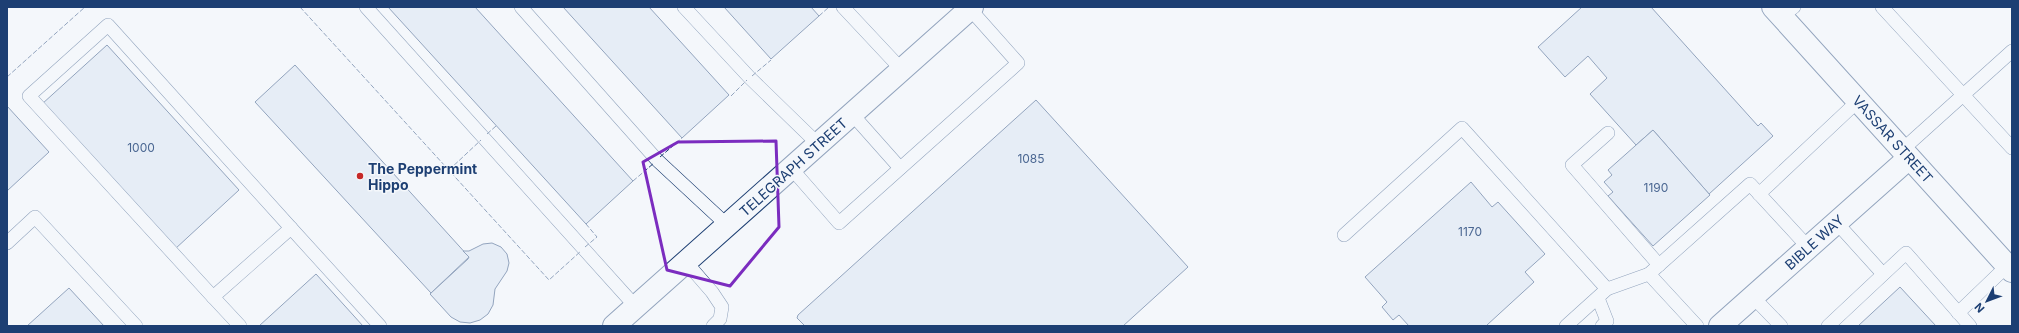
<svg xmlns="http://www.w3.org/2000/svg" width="2019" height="333" viewBox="0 0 2019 333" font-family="Inter,sans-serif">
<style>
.building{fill:#d5e0f0;stroke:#1d3f73}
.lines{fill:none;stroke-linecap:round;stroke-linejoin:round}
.service-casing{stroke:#1d3f73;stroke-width:14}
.minor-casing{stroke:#1d3f73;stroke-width:24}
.service{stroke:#f4f7fb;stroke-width:13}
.minor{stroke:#f4f7fb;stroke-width:22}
.fence{stroke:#1d3f73;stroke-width:1;stroke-dasharray:5 2;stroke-linecap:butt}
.marked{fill:none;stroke:#7b2cbf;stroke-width:3;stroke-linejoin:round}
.poi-dot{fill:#c62828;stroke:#f4f7fb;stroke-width:1.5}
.labels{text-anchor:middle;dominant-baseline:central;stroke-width:3;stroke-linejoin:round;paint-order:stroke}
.number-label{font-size:12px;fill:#4b6792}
.street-label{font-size:14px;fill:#1d3f73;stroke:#f4f7fb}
.poi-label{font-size:14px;font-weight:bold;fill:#1d3f73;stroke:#f4f7fb;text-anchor:start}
</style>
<rect width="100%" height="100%" fill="#f4f7fb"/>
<g class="building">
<polygon points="388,7 475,7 633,181 586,224"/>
<polygon points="563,7 649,7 729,95 682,138"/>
<polygon points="724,7 811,7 819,16 771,59"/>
<polygon points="1582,7 1651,7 1758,126 1761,123 1773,136 1709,194 1653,130 1636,145 1590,94 1607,78 1588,56 1565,77 1538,47"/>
<polygon points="107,45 239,190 175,249 42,104"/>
<polygon points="295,65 469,257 431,293 255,102"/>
<polygon points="1036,100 1188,267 1123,326 805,326 797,318 798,315"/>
<polygon points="7,106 49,152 7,191"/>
<polygon points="1653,130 1710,195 1653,246 1608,196 1613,192 1604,182 1612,175 1608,170"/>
<polygon points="1471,182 1492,207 1498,202 1545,254 1525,272 1534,282 1487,325 1488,326 1409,326 1399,315 1393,320 1382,307 1387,302 1365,277"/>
<polygon points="492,243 501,247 507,254 509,263 507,271 495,289 493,305 488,314 480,320 470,323 460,322 451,317 430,294 468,259 469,257 463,251 469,251 483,244"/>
<polygon points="316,274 363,326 259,326"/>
<polygon points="1900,287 1936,326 1858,326"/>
<polygon points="69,288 104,326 27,326"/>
</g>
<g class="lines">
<defs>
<g id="service">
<polyline points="366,7 636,307"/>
<polyline points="521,7 657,160 727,225"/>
<polyline points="684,7 750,78 818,144"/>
<polyline points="843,7 902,70"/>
<polyline points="1882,7 2012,148"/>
<polyline points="1782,16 1794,7"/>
<polyline points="852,114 900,168"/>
<polyline points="1608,133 1572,165 1659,265"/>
<polyline points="1902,150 2012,51"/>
<polyline points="791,168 839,223 1018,63 970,9"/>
<polyline points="1759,194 1858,101"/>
<polyline points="1836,222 1883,274"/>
<polyline points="1344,235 1462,128 1607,289"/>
<polyline points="7,243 35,217 136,326"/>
<polyline points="686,262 712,292 722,307 720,319 713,326"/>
<polyline points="1649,274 1750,184 1808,247"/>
<polyline points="213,297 29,96 108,25 291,228"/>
<polyline points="1753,297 1781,326"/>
<polyline points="1598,298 1607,321 1602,326"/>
<polyline points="1958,313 2007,266"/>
<polyline points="240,326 213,297 291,228 380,326"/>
<polyline points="1566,326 1607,289 1649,274 1697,326"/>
<polyline points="1828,326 1906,253 1970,326"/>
</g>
<g id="minor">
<polyline points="1773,7 2012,271"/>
<polyline points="614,326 972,7"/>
<polyline points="1720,326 1909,158"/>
</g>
</defs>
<use href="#service" class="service-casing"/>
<use href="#minor" class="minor-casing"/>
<use href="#service" class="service"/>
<use href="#minor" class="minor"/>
<g class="fence">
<polyline points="300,7 549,280 581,251"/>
<polyline points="819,16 829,7"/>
<polyline points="752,76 771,60"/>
<polyline points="7,77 85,7"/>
<polyline points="731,96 747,80"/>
<polyline points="487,134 496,126"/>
<polyline points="660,157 682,138"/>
<polyline points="449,170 481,140"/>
<polyline points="633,181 654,163"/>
<polyline points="585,247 597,237 586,224"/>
</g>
</g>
<path d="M0 0H2019V333H0ZM 776,141 L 779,227 L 730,286 L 667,270 L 643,162 L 678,142 Z" fill="#f4f7fb" fill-opacity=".55" fill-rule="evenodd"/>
<path class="marked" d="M 776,141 L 779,227 L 730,286 L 667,270 L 643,162 L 678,142 Z"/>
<circle class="poi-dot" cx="360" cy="176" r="4"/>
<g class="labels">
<g class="number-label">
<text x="141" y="147">1000</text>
<text x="1031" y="158">1085</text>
<text x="1656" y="187">1190</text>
<text x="1470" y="231">1170</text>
</g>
<g class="street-label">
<text transform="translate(1893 139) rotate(48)">VASSAR STREET</text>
<text transform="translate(793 167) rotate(-42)">TELEGRAPH STREET</text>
<text transform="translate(1814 242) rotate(-42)">BIBLE WAY</text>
</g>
<g class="poi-label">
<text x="368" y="168">The Peppermint<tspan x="368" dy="16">Hippo</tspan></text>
</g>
</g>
<rect width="2019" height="333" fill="none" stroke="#1d3f73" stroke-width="16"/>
<g transform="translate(1987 301) rotate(228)" stroke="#f4f7fb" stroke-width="3" paint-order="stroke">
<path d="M0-3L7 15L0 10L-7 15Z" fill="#1d3f73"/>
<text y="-6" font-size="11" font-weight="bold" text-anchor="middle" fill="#1d3f73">N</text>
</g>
</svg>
